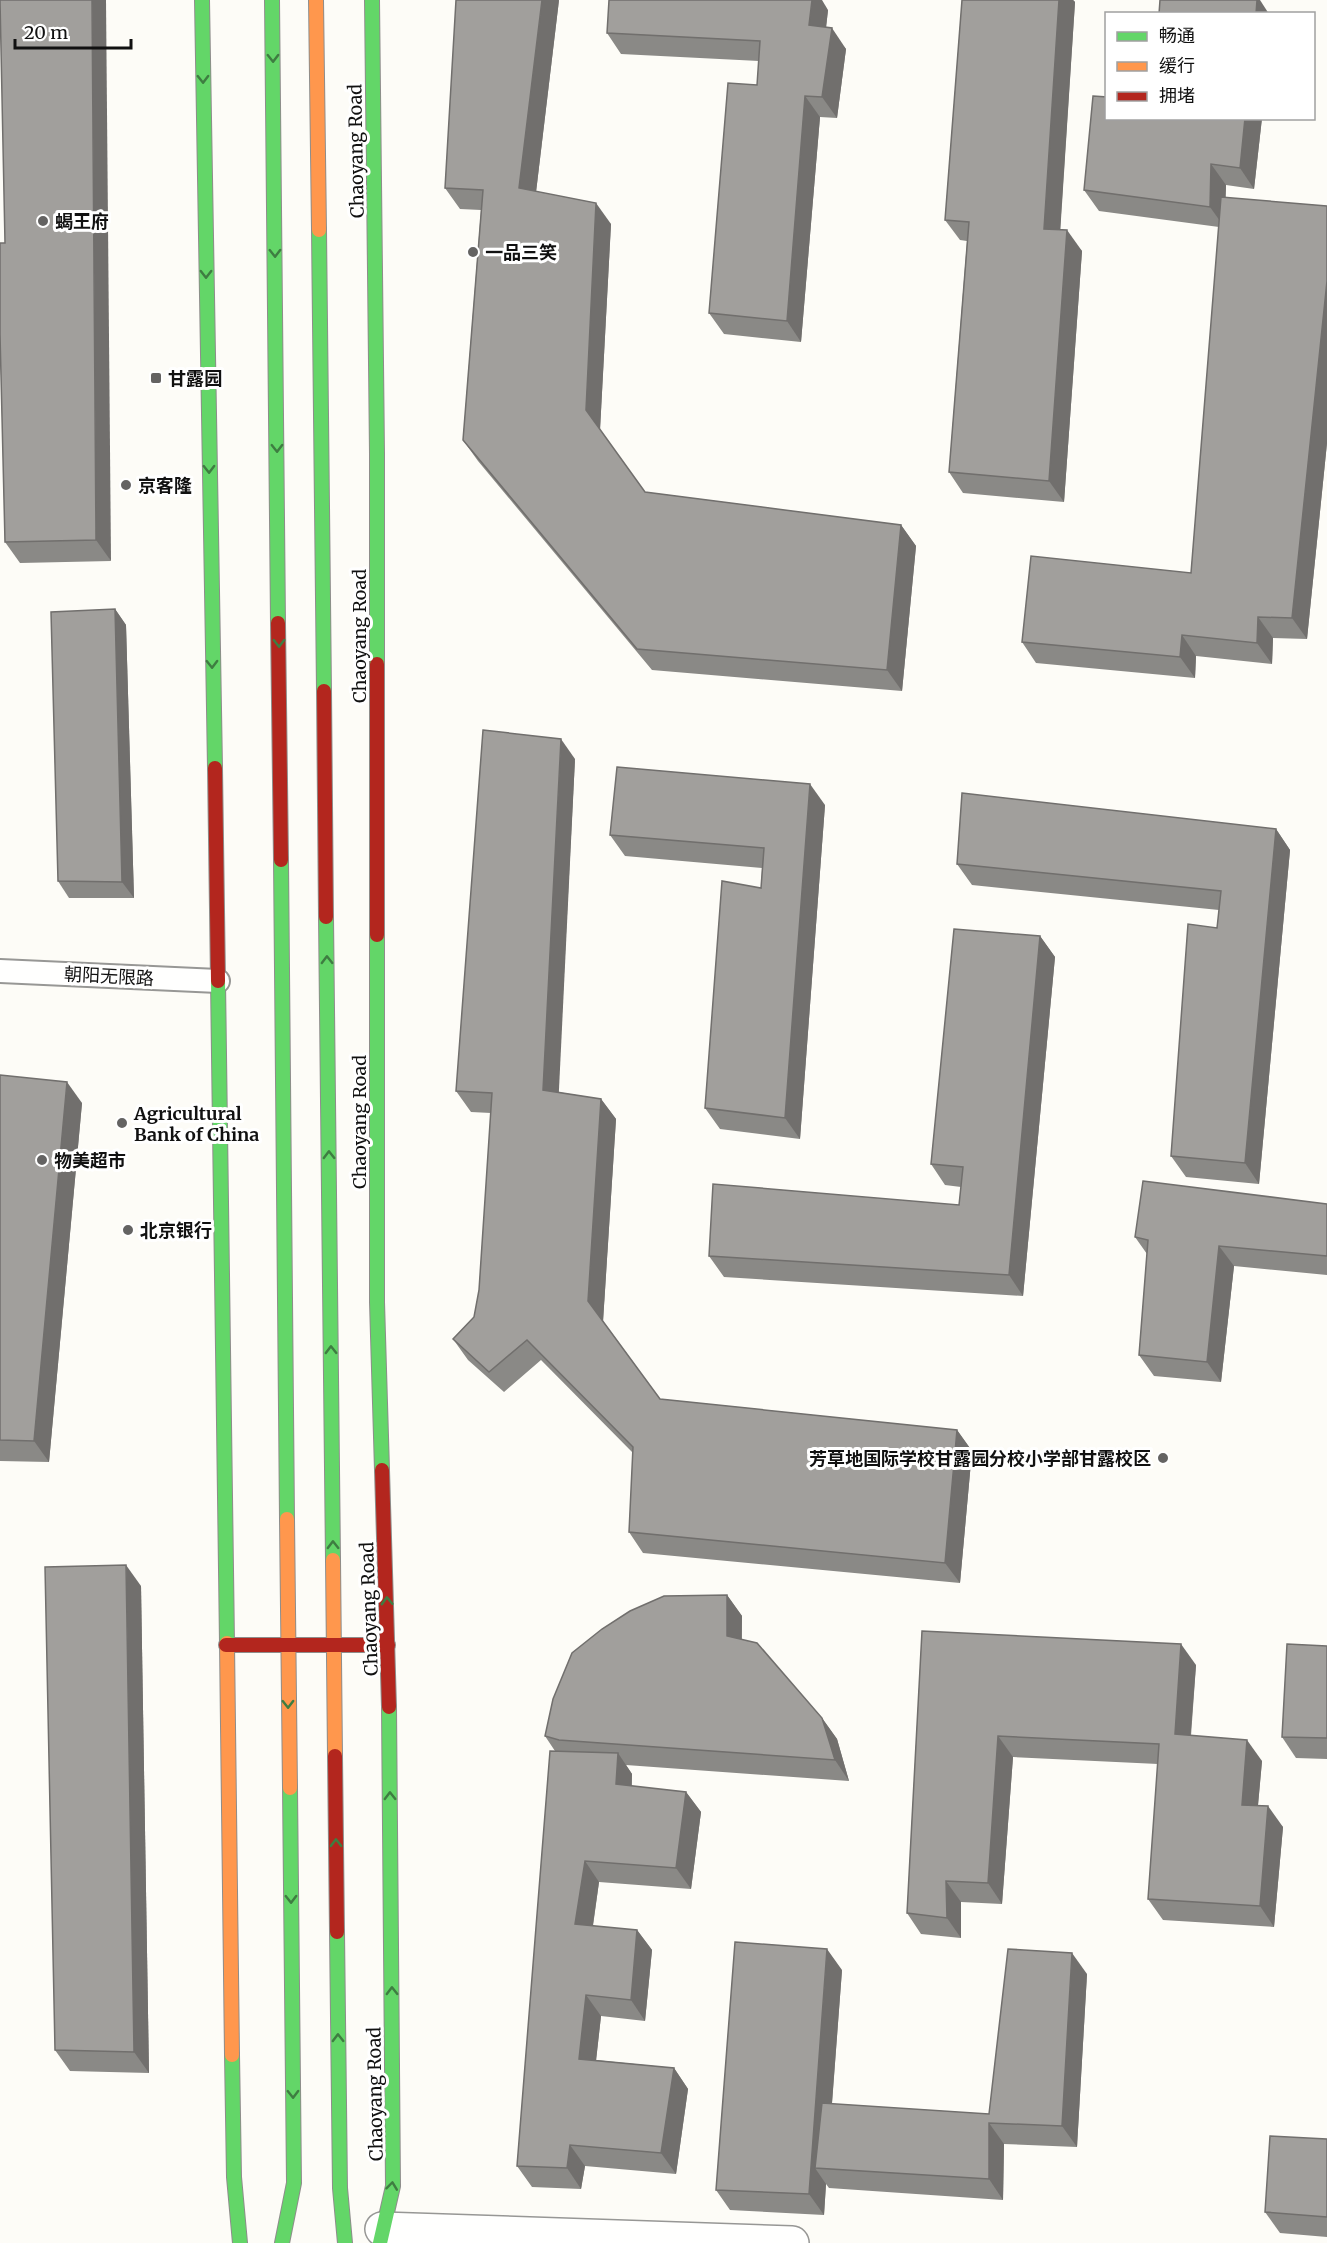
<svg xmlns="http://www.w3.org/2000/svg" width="1327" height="2243" viewBox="0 0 1327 2243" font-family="Merriweather,'Noto Sans SC',serif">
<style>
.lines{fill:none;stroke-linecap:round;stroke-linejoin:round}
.lane-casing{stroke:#979795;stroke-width:26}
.street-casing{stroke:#979795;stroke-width:36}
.fast-casing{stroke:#8e8d8b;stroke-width:16}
.slow-casing{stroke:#8e8d8b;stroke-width:16}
.jam-casing{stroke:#8e8d8b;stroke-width:16}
.lane{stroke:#fffffe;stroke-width:22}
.street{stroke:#fffffe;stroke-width:33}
.fast{stroke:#63d668;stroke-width:14}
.slow{stroke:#ff974d;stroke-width:14}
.jam{stroke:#b3261e;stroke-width:14}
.wall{fill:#8a8986}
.shaded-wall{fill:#716f6d}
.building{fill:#a19f9c;stroke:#716f6d;stroke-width:1.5}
.oneway{stroke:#3e7d41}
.poi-dot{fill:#646362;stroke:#fff;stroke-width:2}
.labels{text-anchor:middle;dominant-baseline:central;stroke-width:6;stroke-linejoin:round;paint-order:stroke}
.street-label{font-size:18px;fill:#111;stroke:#fff}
.poi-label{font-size:18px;font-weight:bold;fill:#111;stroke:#fff;text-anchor:start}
</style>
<rect width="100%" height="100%" fill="#fdfcf7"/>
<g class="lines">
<defs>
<polyline id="lane" points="0,971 218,981"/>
<polyline id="street" points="382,2229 792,2243"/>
<g id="fast">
<polyline points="202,0 215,768"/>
<polyline points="272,0 278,623"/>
<polyline points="372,0 377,453 377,664"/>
<polyline points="319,230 324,691"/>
<polyline points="281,860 287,1519"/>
<polyline points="326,917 333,1560"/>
<polyline points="377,935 377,1302 382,1470"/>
<polyline points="218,981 227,1643"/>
<polyline points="337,1932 340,2188 345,2243"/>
<polyline points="232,2055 234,2177 240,2243"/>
<polyline points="282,2243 294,2183 290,1788"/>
<polyline points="380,2243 393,2186 389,1707"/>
</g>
<g id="slow">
<polyline points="316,0 319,230"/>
<polyline points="287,1519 290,1788"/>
<polyline points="333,1560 335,1756"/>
<polyline points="227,1643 232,2055"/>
</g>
<g id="jam">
<polyline points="278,623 281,860"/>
<polyline points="377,664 377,935"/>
<polyline points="324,691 326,917"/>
<polyline points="215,768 218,981"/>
<polyline points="382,1470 389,1707"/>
<polyline points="226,1645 388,1645"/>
<polyline points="335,1756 337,1932"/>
</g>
</defs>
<use href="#lane" class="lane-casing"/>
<use href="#street" class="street-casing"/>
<use href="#fast" class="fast-casing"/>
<use href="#slow" class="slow-casing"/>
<use href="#jam" class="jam-casing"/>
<use href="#lane" class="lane"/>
<use href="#street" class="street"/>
<use href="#fast" class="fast"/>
<use href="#slow" class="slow"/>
<use href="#jam" class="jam"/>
</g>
<g class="wall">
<polygon points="559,0 536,192 611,224 600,430 645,492 901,525 916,546 902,691 652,670 478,461 463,440 481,210 460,209 445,188"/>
<polygon points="962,0 1073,0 1075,2 1060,230 1082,251 1064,502 963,493 949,472 967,241 960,240 945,220"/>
<polygon points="828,10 826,27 846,49 837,118 820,117 801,342 724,334 709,313 757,85 759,61 621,54 607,33"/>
<polygon points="1262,118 1254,189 1226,185 1225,198 1327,206 1327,443 1307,639 1273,638 1272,664 1196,656 1195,678 1036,663 1022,642 1191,573 1219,227 1099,211 1084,190"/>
<polygon points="0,334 111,561 20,563 5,542"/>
<polygon points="115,609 126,625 134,898 69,898 58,881"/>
<polygon points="575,759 558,1092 601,1099 616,1119 603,1321 660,1399 957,1430 972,1451 960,1583 643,1553 629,1532 633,1453 541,1360 504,1392 468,1360 453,1339 474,1317 479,1290 491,1113 471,1112 456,1091"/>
<polygon points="825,805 800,1139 720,1129 705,1108 761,888 762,868 625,856 610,835"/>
<polygon points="1276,829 1290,850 1259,1184 1186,1177 1171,1156 1217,928 1219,910 972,885 957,864"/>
<polygon points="1040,936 1055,957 1023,1296 724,1277 709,1256 959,1205 961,1187 945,1185 931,1164"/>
<polygon points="0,1075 82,1103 49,1462 0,1461"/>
<polygon points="1327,1204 1327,1275 1234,1266 1221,1382 1154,1376 1139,1355 1147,1254 1135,1237"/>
<polygon points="141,1586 149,2073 70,2071 55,2050"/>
<polygon points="727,1595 742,1616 742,1639 822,1718 837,1739 849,1781 626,1765 632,1774 632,1786 686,1792 701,1812 691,1889 599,1882 593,1926 637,1930 652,1950 645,2021 601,2016 596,2060 674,2068 688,2089 676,2174 585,2166 581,2189 532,2187 517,2166 555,1751 545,1736"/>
<polygon points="922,1631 1196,1665 1191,1736 1262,1761 1258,1806 1283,1827 1274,1927 1163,1920 1148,1899 1158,1764 1013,1757 1002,1904 961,1902 961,1938 921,1934 907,1913"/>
<polygon points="1327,1646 1327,1759 1296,1758 1282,1737"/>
<polygon points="842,1970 832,2104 989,2114 1087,1974 1077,2147 1004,2144 1003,2200 829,2188 826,2184 824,2215 730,2210 716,2190"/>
<polygon points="1327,2139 1327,2237 1280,2233 1265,2212"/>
</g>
<g class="shaded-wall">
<polygon points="92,0 106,0 111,561 96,540"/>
<polygon points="542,0 559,0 534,209 519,188"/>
<polygon points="812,0 822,0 828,10 824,46 809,25"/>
<polygon points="1059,0 1073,0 1075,2 1059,250 1044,229"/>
<polygon points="1257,0 1260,0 1269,14 1256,14"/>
<polygon points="832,28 846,49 837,118 822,97"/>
<polygon points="805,96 820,117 801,342 787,321"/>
<polygon points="1245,118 1262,118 1254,189 1240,168"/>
<polygon points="1211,164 1226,185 1225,228 1210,207"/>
<polygon points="596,203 611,224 600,430 586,410"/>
<polygon points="1067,230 1082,251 1064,502 1049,481"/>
<polygon points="1327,281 1327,443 1307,639 1292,618"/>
<polygon points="901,525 916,546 902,691 887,670"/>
<polygon points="115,609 126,625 134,898 122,882"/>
<polygon points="1258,617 1273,638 1272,664 1257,643"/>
<polygon points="1182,635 1196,656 1195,678 1180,657"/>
<polygon points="561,739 575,759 558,1110 543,1090"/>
<polygon points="810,784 825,805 800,1139 785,1118"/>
<polygon points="1276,829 1290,850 1259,1184 1245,1163"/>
<polygon points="1040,936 1055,957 1023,1296 1009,1275"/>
<polygon points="67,1082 82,1103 49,1462 34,1441"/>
<polygon points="601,1099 616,1119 603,1322 588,1301"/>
<polygon points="1219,1246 1234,1266 1221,1382 1207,1362"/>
<polygon points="957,1430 972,1451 960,1583 945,1563"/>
<polygon points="126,1565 141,1586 149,2073 134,2052"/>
<polygon points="727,1595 742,1616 741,1657 727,1636"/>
<polygon points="1181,1644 1196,1665 1189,1755 1175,1734"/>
<polygon points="822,1718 837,1739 849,1781 835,1760"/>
<polygon points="998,1736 1013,1757 1002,1904 988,1883"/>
<polygon points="1247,1740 1262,1761 1256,1826 1242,1805"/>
<polygon points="618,1753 632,1774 630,1805 616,1784"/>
<polygon points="686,1792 701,1812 691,1889 676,1868"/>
<polygon points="1268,1806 1283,1827 1274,1927 1260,1906"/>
<polygon points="585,1861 599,1882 590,1945 575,1924"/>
<polygon points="946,1881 961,1902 961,1938 947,1918"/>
<polygon points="637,1930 652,1950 645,2021 631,2000"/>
<polygon points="827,1949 842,1970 827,2168 815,2168 826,2184 824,2215 809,2194"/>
<polygon points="1072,1953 1087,1974 1077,2147 1062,2126"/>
<polygon points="586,1995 601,2016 594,2079 579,2059"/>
<polygon points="674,2068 688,2089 676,2174 661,2153"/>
<polygon points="989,2123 1004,2144 1003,2200 989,2179"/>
<polygon points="570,2145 585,2166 581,2189 567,2168"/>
</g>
<g class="building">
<polygon points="0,0 92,0 96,540 5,542 0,334 0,243 5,243"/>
<polygon points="456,0 542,0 519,188 596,203 586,410 645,492 901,525 887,670 637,649 463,440 483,190 445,188"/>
<polygon points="609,0 812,0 809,25 832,28 822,97 805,96 787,321 709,313 728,83 757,85 760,41 607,33"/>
<polygon points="962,0 1059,0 1044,229 1067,230 1049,481 949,472 969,222 945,220"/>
<polygon points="1160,0 1257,0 1256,14 1159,14"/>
<polygon points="1093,96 1107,97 1107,118 1245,118 1240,168 1211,164 1210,207 1084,190"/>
<polygon points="1221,197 1327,206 1327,281 1292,618 1258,617 1257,643 1182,635 1180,657 1022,642 1031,556 1191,573"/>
<polygon points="115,609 122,882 58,881 51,612"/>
<polygon points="483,730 561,739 543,1090 601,1099 588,1301 660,1399 957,1430 945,1563 629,1532 633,1447 527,1340 489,1372 453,1339 474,1317 479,1290 492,1093 456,1091"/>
<polygon points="617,767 810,784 785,1118 705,1108 722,881 761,888 764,848 610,835"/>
<polygon points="962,793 1276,829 1245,1163 1171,1156 1188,924 1217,928 1221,891 957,864"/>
<polygon points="954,929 1040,936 1009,1275 709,1256 713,1184 959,1205 963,1167 931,1164"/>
<polygon points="0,1075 67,1082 34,1441 0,1440"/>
<polygon points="1143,1181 1327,1204 1327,1256 1219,1246 1207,1362 1139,1355 1148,1240 1135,1237"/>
<polygon points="126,1565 134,2052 55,2050 45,1567"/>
<polygon points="727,1595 727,1636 757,1643 822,1718 835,1760 559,1740 545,1736 553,1699 572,1653 602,1629 630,1611 664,1596"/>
<polygon points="922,1631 1181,1644 1175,1734 1247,1740 1242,1805 1268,1806 1260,1906 1148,1899 1159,1744 998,1736 988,1883 946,1881 947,1918 907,1913"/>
<polygon points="1287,1644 1327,1646 1327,1738 1282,1737"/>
<polygon points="550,1751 618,1753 616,1784 686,1792 676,1868 585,1861 575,1924 637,1930 631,2000 586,1995 579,2059 674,2068 661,2153 570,2145 567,2168 517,2166"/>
<polygon points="735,1942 827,1949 809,2194 716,2190"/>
<polygon points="1008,1949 1072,1953 1062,2126 989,2123 989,2179 815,2168 822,2103 989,2114"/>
<polygon points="1270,2136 1327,2139 1327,2217 1265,2212"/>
</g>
<defs><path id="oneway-chevron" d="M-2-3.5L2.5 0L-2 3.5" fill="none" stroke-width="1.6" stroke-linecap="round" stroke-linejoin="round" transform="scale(1.5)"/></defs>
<g class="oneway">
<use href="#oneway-chevron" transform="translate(273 58) rotate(89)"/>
<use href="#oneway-chevron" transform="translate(203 79) rotate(89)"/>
<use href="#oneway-chevron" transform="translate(275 253) rotate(89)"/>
<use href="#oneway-chevron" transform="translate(206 274) rotate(90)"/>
<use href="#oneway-chevron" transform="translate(277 448) rotate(89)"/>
<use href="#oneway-chevron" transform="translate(209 469) rotate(89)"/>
<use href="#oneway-chevron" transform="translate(279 643) rotate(89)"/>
<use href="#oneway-chevron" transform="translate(212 664) rotate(89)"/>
<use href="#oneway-chevron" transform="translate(327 960) rotate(-91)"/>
<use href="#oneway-chevron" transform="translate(329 1155) rotate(-91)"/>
<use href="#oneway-chevron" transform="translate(331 1350) rotate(-91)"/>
<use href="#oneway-chevron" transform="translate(333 1545) rotate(-91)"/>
<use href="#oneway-chevron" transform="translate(387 1601) rotate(-92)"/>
<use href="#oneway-chevron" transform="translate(288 1704) rotate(89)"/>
<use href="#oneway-chevron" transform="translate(390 1796) rotate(-91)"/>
<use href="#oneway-chevron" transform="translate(336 1843) rotate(-91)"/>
<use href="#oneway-chevron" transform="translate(291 1899) rotate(89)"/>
<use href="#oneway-chevron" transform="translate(392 1991) rotate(-91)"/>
<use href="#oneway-chevron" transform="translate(338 2038) rotate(-91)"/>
<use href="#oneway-chevron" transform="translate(293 2094) rotate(89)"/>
<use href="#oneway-chevron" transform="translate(392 2186) rotate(-83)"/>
</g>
<g class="poi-dot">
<circle cx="43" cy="221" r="6"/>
<circle cx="473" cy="252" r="6"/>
<rect x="150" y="372" width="12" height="12" rx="3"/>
<circle cx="126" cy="485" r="6"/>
<circle cx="122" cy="1123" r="6"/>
<circle cx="42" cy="1160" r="6"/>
<circle cx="128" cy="1230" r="6"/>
<circle cx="1163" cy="1458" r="6"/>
</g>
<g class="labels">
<g class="street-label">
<text transform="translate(356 151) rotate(-91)">Chaoyang Road</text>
<text transform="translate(359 636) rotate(-90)">Chaoyang Road</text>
<text transform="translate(109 976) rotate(3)">朝阳无限路</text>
<text transform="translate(359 1122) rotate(-90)">Chaoyang Road</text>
<text transform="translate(369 1609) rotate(-92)">Chaoyang Road</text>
<text transform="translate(375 2094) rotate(-91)">Chaoyang Road</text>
</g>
<g class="poi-label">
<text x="55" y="221">蝎王府</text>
<text x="485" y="252">一品三笑</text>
<text x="168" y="378">甘露园</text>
<text x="138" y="485">京客隆</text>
<text x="134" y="1113">Agricultural<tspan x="134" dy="21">Bank of China</tspan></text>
<text x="54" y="1160">物美超市</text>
<text x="140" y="1230">北京银行</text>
<text x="1151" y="1458" text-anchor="end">芳草地国际学校甘露园分校小学部甘露校区</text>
</g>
</g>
<rect x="1105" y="12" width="210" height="108" fill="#ffffff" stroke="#a0a0a0" stroke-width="1.5"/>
<rect x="1117" y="32" width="30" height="9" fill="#63d668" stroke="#a0a0a0" stroke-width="1.5"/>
<text x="1159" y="42" font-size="18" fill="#111111">畅通</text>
<rect x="1117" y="62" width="30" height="9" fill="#ff974d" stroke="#a0a0a0" stroke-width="1.5"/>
<text x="1159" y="72" font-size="18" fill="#111111">缓行</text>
<rect x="1117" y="92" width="30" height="9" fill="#b3261e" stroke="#a0a0a0" stroke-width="1.5"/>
<text x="1159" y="102" font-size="18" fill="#111111">拥堵</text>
<path d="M15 39v9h116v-9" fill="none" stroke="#111111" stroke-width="3"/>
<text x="24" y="39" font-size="18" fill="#111111" stroke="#ffffff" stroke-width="4.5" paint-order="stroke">20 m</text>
</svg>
